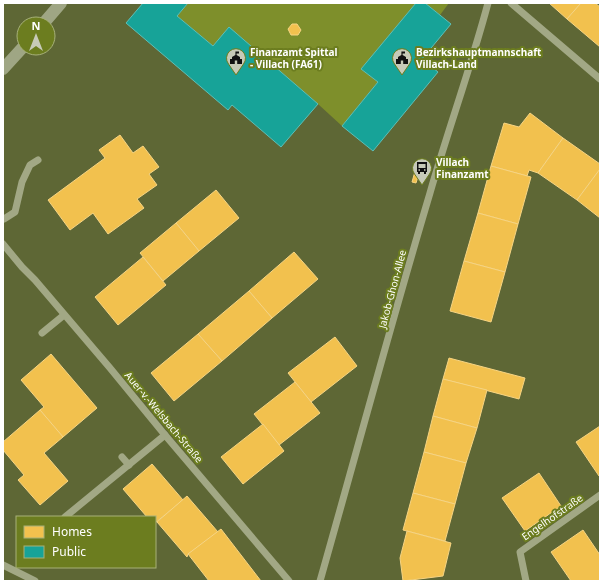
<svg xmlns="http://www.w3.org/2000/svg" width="603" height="584" viewBox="0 0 603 584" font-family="'Noto Sans',sans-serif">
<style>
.green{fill:#7e8f2b}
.homes{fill:#f2c14e;stroke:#f6d483}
.public{fill:#17a398;stroke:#5dbfb7}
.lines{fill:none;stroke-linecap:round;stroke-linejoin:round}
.minor{stroke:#a2a885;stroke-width:7}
.major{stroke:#9fa684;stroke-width:12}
.labels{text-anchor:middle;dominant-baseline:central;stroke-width:4;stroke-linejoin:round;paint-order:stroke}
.poi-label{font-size:10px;font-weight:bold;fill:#fff;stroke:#6c7d1f;text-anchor:start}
.street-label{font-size:10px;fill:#fff;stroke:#6c7d1f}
</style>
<rect width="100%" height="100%" fill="#5e6735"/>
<g class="green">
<polygon points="188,3 416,3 362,69 378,82 342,126 318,104 229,28 213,46 177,16"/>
<polygon points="425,3 449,3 440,15"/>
</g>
<g class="homes">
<polygon points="549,3 581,3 567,19"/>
<polygon points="581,3 595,3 600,7 600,47 567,19"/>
<polygon points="292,24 297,24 301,30 298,35 291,35 288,29"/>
<polygon points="530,113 563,138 538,173 529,170 527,176 491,166 504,123 519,127"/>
<polygon points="120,135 133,153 143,146 159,167 149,174 157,185 137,199 144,208 108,234 93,213 70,230 48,200 105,158 99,150"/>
<polygon points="563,138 600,164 600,169 577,200 538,173"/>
<polygon points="491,166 531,177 518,224 478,213"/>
<polygon points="416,168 420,170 416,183 412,182"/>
<polygon points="600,169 600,218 577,200"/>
<polygon points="216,190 239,218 199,251 176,223"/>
<polygon points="478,213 518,224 505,272 464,261"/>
<polygon points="176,223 199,251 163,281 140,253"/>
<polygon points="294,252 318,279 272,318 249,291"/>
<polygon points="143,257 166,285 118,325 95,297"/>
<polygon points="464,261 505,272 491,322 450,311"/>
<polygon points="249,291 272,318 222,361 198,334"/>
<polygon points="198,334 222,361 174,401 151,373"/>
<polygon points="335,337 357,366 311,402 288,373"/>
<polygon points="51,354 97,408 63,437 40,410 44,407 21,380"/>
<polygon points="449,358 525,378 519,399 443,379"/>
<polygon points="443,379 487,390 477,428 433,416"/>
<polygon points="295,382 320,413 279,445 254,414"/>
<polygon points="40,410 63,437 44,453 68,481 40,505 18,480 24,475 3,450 3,442"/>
<polygon points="433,416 477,428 466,463 424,452"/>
<polygon points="263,424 284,451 243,484 221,457"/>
<polygon points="600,426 600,476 599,476 576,442"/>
<polygon points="424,452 466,463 455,504 413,493"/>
<polygon points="152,464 183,500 155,523 155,517 147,517 123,489"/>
<polygon points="539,473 561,506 525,531 502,498"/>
<polygon points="413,493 455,504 445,541 403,530"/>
<polygon points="187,496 218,532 188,554 187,557 157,522"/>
<polygon points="221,529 261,581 209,581 188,554"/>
<polygon points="583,530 600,555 600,581 571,581 551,552"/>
<polygon points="407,531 451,543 443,576 403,581 400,558"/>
</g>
<g class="public">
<polygon points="143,3 188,3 177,16 213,46 229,27 318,104 281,147 232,105 228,110 126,23"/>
<polygon points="416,3 425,3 451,24 422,59 438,72 373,151 342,126 378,82 361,69"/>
</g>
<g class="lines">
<g class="minor">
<polyline points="511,3 600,79"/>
<polyline points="4,219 15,212 22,182 30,165 38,160"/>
<polyline points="3,244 22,267 35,280 110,368 165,435 289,581"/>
<polyline points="42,333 64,315"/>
<polyline points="122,457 129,465"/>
<polyline points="65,517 165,435"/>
<polyline points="3,565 35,581"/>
<path d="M 320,581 L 322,574 C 358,447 392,320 430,193 C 448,130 471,67 488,3"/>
<polyline points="526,581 520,552 600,495"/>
</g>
<g class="major">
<polyline points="43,24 61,3"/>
<polyline points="3,69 24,46"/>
</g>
</g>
<defs>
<symbol id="civic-pin" viewBox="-11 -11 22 30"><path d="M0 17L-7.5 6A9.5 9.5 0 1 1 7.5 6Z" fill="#c7cab8" stroke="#6c7d1f"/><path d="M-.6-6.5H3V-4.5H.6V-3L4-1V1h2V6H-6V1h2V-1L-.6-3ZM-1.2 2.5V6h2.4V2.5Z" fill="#111"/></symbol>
<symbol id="bus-pin" viewBox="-11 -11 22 30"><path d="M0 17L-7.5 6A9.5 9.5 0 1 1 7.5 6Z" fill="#c7cab8" stroke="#6c7d1f"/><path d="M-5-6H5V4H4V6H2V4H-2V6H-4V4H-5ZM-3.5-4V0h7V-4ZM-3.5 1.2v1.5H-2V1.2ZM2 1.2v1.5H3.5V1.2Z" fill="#111"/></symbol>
</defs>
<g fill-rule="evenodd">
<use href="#civic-pin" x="225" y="47" width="22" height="30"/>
<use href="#civic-pin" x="391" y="47" width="22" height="30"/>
<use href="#bus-pin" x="411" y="157" width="22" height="30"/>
</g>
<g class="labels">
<g class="poi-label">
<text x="250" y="52">Finanzamt Spittal<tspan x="250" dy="12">- Villach (FA61)</tspan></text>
<text x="416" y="52">Bezirkshauptmannschaft<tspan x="416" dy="12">Villach-Land</tspan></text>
<text x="436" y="162">Villach<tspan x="436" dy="12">Finanzamt</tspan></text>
</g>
<g class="street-label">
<text transform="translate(392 289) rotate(-75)">Jakob-Ghon-Allee</text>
<text transform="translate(164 417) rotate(50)">Auer-v.-Welsbach-Straße</text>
<text transform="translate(552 517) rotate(-35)">Engelhofstraße</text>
</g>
</g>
<rect width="603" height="584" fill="none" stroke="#ffffff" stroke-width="8"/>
<rect x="16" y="516" width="140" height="52" fill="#6c7d1f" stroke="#a7b179"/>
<rect x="24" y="526" width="20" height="12" fill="#f2c14e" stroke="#a7b179"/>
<text x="52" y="536" font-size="12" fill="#ffffff">Homes</text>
<rect x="24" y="546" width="20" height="12" fill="#17a398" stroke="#a7b179"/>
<text x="52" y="556" font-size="12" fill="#ffffff">Public</text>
<g transform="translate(36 36)"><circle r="19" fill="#6c7d1f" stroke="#a7b179"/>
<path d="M0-3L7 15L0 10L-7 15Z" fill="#c7cab8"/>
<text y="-6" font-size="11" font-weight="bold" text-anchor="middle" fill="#ffffff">N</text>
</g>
</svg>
